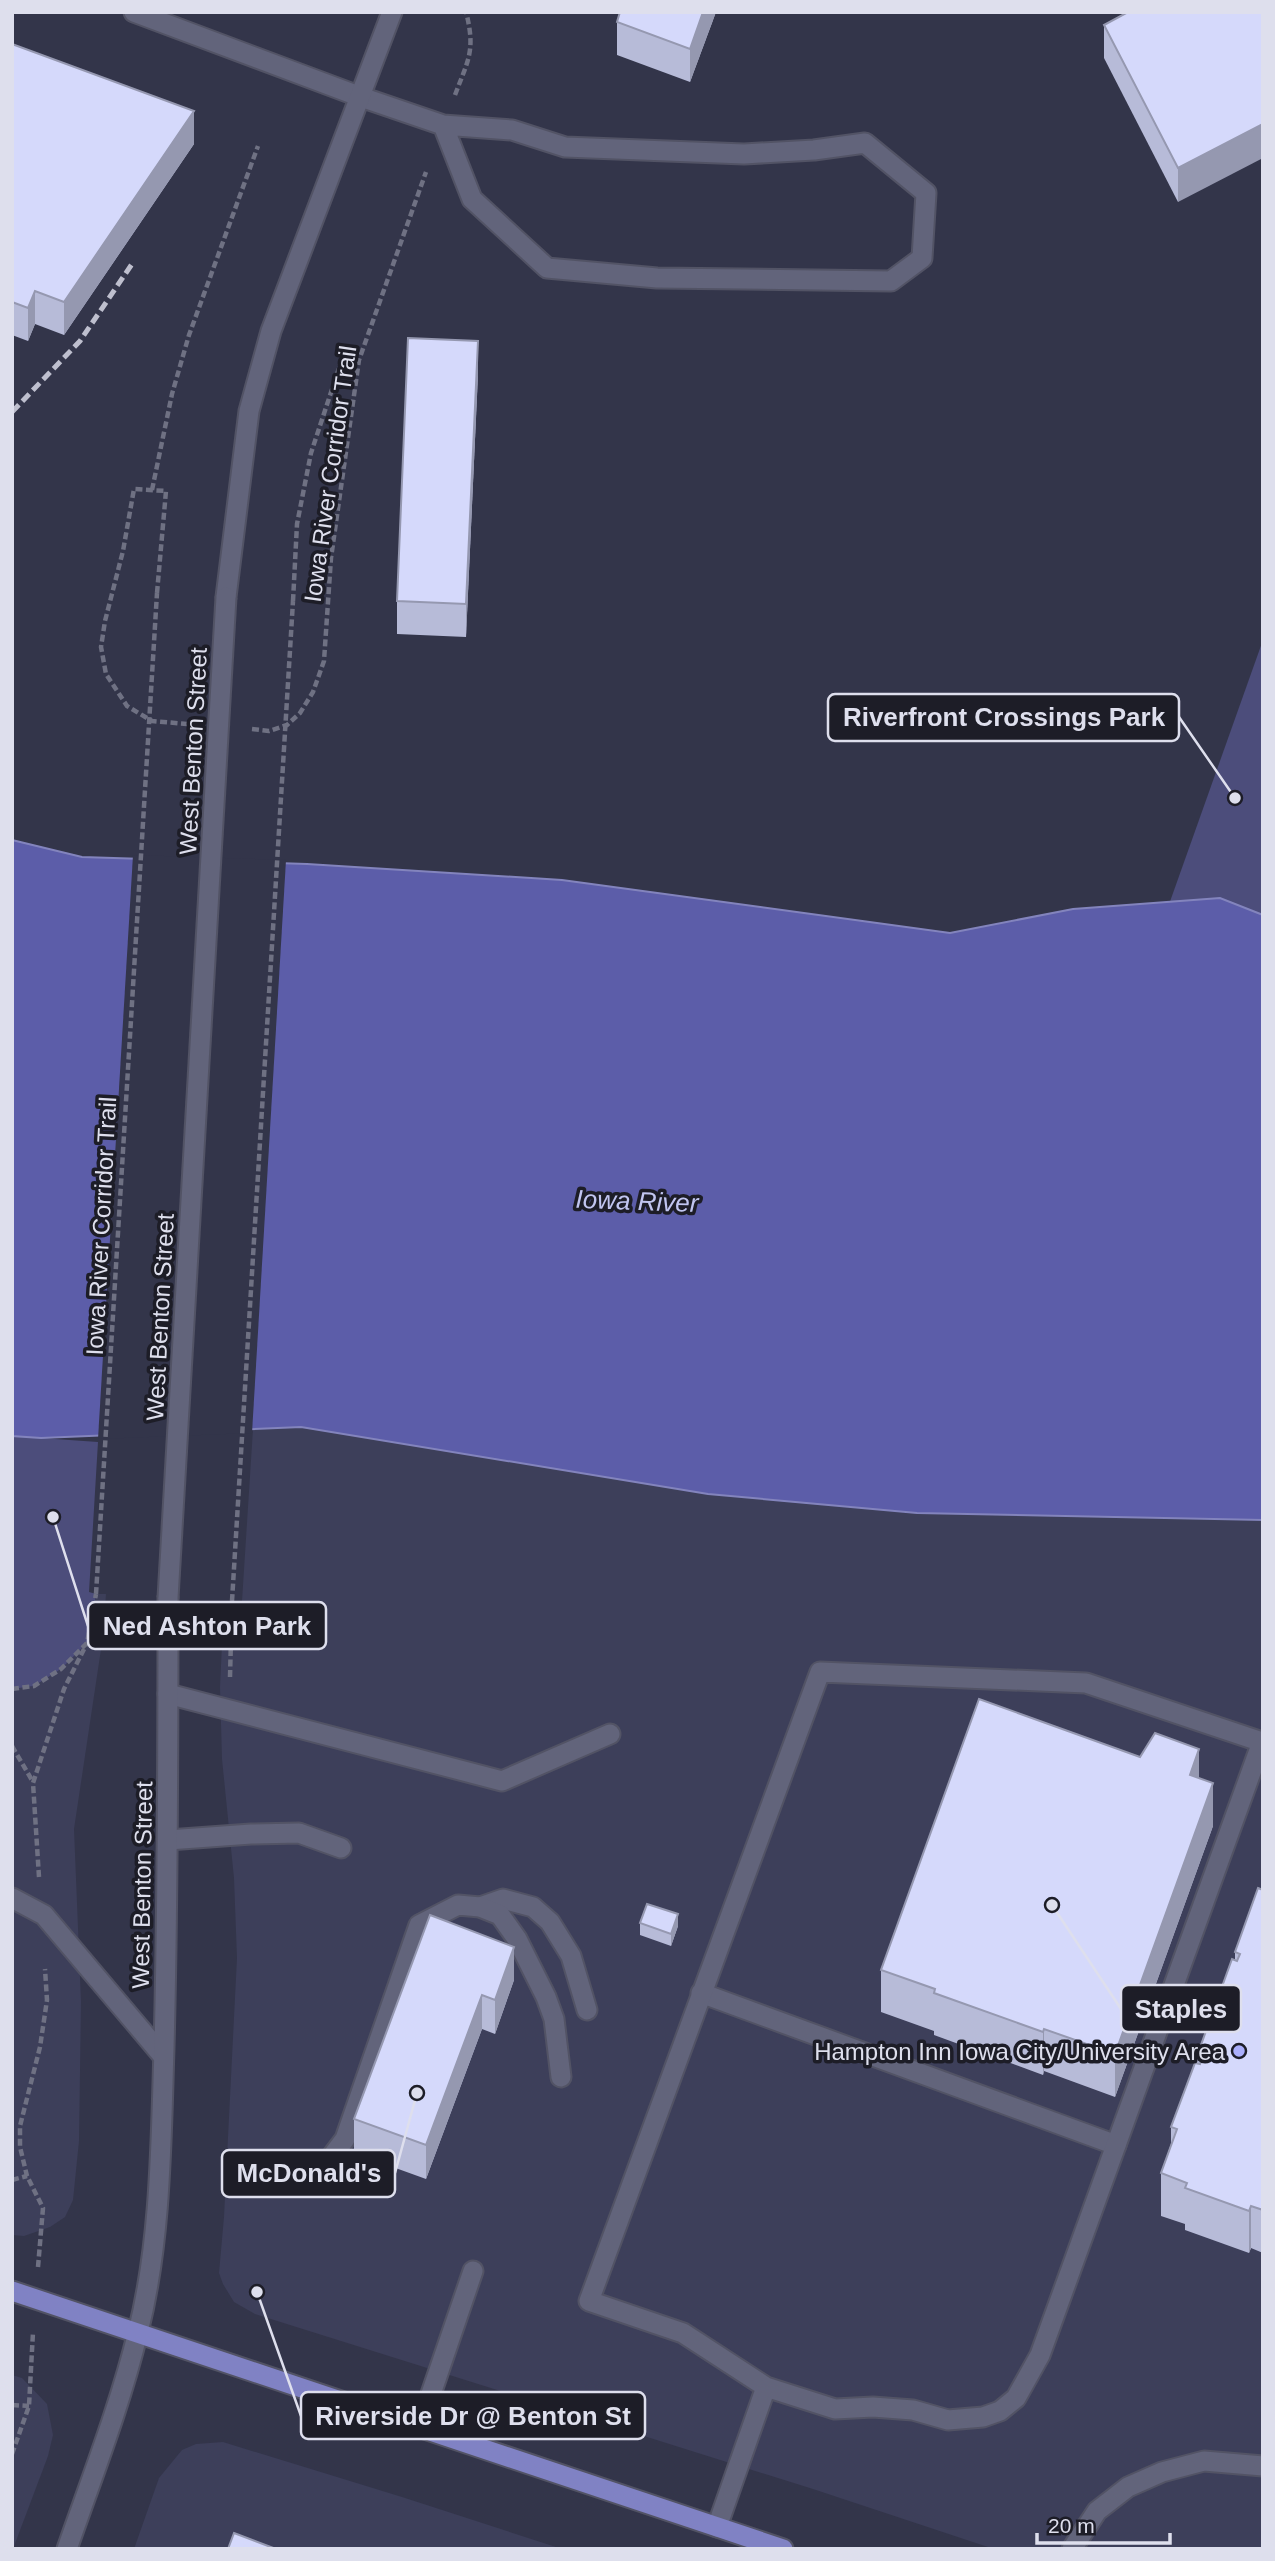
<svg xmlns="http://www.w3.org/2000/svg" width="1275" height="2561" viewBox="0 0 1275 2561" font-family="Helvetica,sans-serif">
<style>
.built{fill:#3d3f5a}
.green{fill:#4c4d7b}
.water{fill:#5c5da9;stroke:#8384bd;stroke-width:2}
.pier{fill:#33354a}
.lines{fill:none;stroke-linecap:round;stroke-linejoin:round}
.service-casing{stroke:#525365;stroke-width:23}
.minor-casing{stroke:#525365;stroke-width:23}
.tertiary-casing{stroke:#525365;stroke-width:23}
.primary-casing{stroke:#525365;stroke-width:23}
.path{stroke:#6f7183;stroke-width:4.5;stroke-dasharray:7 3.5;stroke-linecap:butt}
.service{stroke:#62647b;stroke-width:19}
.minor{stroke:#62647b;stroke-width:19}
.tertiary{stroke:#62647b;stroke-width:19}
.primary{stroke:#8082c4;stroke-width:19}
.rail{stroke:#bebfce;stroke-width:5;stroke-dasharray:10 5;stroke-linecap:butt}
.tertiary-bridge-casing{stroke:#525365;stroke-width:23;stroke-linecap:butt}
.path-bridge{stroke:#6f7183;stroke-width:4.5;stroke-dasharray:7 3.5;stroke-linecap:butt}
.tertiary-bridge{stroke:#62647b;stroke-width:19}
.wall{fill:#b7bbd8}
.shaded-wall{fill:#9598b0}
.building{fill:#d5d9fb;stroke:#9598b0;stroke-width:2}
.poi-dot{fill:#abaffb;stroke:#1d1d27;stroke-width:2.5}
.labels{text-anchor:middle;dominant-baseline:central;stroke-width:7;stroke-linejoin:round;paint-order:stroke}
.street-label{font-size:24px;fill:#dedfed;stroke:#1d1d27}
.poi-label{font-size:24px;fill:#dedfed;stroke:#1d1d27;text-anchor:end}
.water-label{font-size:26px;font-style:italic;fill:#c1c5f0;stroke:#1d1d27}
.leader{fill:none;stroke:#dedfed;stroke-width:2.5}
.callout-dot{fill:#dedfed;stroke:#1d1d27;stroke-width:2.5}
.callout{fill:#1d1d27;stroke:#dedfed;stroke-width:2.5}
.callout-label{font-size:26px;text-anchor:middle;font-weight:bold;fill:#dedfed}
</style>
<rect width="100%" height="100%" fill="#33354a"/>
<g class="built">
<polygon points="302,1427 917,1513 1263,1520 1263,2549 994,2549 813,2489 255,2314 234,2302 223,2284 219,2273 224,2217 237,1958 234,1878 222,1759 220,1687 222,1644 226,1601 242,1601 253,1429"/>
<polygon points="96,1594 106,1594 103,1636 74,1829 81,2002 79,2141 73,2200 65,2217 50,2227 24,2236 12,2235 12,1689 34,1686 61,1669 87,1643"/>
<polygon points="12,2375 22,2378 47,2404 53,2435 48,2456 13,2549"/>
<polygon points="223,2442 402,2497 562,2549 134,2549 159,2478 182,2450 196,2444"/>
</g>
<g class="green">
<polygon points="1263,640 1263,995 1151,955"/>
<polygon points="12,1436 98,1442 89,1592 96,1594 87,1643 61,1669 34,1686 12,1689"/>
</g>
<polygon class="water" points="12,840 82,857 307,864 562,880 950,933 1073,909 1220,898 1263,915 1263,1520 917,1513 708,1494 301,1427 41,1438 12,1436"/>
<polygon class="pier" points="133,855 286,860 252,1433 98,1439"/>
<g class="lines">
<defs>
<g id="service">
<polyline points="361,97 443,125 512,130 565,147 744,154 814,150 865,143 926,193 922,258 891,281 657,278 547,268 472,199 443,125"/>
<polyline points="168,1694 502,1781 610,1734"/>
<polyline points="168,1840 251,1834 299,1833 341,1848"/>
<polyline points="12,1898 44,1915 163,2056"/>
<polyline points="480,1907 503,1899 533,1907 550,1922 571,1956 587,2010"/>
<polyline points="701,1993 1116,2145"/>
<polyline points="317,2176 345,2139 419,1925 458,1905 480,1907 500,1915 517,1939 546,1997 554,2019 561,2077"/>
<polyline points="420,2426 473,2271"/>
<polyline points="717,2527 766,2387 683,2333 589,2301 820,1672 1086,1683 1262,1742 1040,2355 1016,2398 1000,2411 983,2417 948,2420 913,2410 873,2407 835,2409 766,2387"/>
</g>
<polyline id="minor" points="1072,2549 1097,2511 1128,2487 1162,2472 1204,2461 1263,2466"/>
<g id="tertiary">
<polyline points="134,12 361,97"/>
<polyline points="226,597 249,411 271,331 392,12"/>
<path d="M 67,2549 C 92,2477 120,2406 138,2332 C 161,2241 161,2142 164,2048 C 168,1898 168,1748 168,1598"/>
</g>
<polyline id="primary" points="12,2291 783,2549"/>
</defs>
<use href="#service" class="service-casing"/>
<use href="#minor" class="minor-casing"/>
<use href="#tertiary" class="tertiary-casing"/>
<use href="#primary" class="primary-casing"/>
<g class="path">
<path d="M 455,95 C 468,60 476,51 466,12"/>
<polyline points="152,490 172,394 189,335 258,146"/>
<polyline points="157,593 166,491 134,489 123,551 105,621 101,647 106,674 127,706 152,721 187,724"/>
<polyline points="293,601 297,524 311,453 341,362 349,364 359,360"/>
<polyline points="252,729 269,731 287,725 300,713 313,692 324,661 331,558 359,360 426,172"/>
<polyline points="230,1677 232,1601"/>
<polyline points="12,1689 34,1686 61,1669 87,1643 96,1594"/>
<polyline points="12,1746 33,1782"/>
<polyline points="39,1877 33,1783 64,1689 87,1643"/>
<polyline points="12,2180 27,2176"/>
<polyline points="38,2267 43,2208 27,2176 20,2147 20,2126 40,2047 47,2000 45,1969"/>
<polyline points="12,2405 29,2406"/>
<polyline points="12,2454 29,2406 33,2332"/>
</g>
<use href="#service" class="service"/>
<use href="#minor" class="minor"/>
<use href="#tertiary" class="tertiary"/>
<use href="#primary" class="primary"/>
<polyline class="rail" points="12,412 80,341 134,261"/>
<defs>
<polyline id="tertiary-bridge" points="168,1598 226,597"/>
</defs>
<use href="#tertiary-bridge" class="tertiary-bridge-casing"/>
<g class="path-bridge">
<polyline points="96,1594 157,593"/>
<polyline points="232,1601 293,601"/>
</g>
<use href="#tertiary-bridge" class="tertiary-bridge"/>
</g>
<g class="wall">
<polygon points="716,12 690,82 617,55 617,22"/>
<polygon points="1263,12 1178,202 1104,58 1104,25"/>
<polygon points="12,44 194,144 64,335 35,324 28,341 12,335"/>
<polygon points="478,374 466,637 397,634 397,601"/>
<polygon points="1199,1778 1213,1826 1115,2097 1044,2071 1043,2075 934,2035 934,2031 881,2012 881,1970"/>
<polygon points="1263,1890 1263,2253 1251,2248 1249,2253 1185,2230 1185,2224 1161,2216 1161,2173 1171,2144 1171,2127 1197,2064 1197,2056 1235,1960 1235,1952"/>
<polygon points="430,1915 514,1980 495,2034 482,2029 426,2179 354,2153 354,2119"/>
<polygon points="640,1923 678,1926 671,1946 640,1935"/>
</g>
<g class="shaded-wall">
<polygon points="703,12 716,12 690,82 690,49"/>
<polygon points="194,111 194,144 64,335 64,302"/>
<polygon points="1263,124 1263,158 1178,202 1178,168"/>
<polygon points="35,291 35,324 28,341 28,308"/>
<polygon points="478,341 478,374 466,637 466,604"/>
<polygon points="1199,1749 1199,1792 1190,1775"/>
<polygon points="1213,1783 1213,1826 1115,2097 1115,2054"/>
<polygon points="678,1914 678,1926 671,1946 671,1934"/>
<polygon points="514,1947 514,1980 495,2034 495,2000"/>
<polygon points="482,1995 482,2029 426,2179 426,2145"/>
<polygon points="1044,2029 1044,2071 1043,2075 1043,2032"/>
<polygon points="1251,2206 1251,2248 1249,2253 1249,2211"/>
</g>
<g class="building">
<polygon points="620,12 703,12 690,49 617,22"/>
<polygon points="1128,12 1263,12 1263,124 1178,168 1104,25"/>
<polygon points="12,44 194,111 64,302 35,291 28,308 12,302"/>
<polygon points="408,338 478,341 466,604 397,601"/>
<polygon points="979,1699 1140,1757 1155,1733 1199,1749 1190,1775 1213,1783 1115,2054 1044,2029 1043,2032 934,1993 935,1989 881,1970"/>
<polygon points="1258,1888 1263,1890 1263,2210 1251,2206 1249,2211 1185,2188 1187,2183 1161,2173 1177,2129 1171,2127 1195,2063 1200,2064 1202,2058 1197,2056 1232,1959 1237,1961 1240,1954 1235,1952"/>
<polygon points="647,1904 678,1914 671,1934 640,1923"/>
<polygon points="430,1915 514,1947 495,2000 482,1995 426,2145 354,2119"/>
<polygon points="234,2533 276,2549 228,2549"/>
</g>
<circle class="poi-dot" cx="1239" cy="2051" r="7"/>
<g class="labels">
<g class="street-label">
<text transform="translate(330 474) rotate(-82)">Iowa River Corridor Trail</text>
<text transform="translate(193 751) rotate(-87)">West Benton Street</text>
<text transform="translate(101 1226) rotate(-87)">Iowa River Corridor Trail</text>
<text transform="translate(160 1317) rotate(-87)">West Benton Street</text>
<text transform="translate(142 1885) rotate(-89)">West Benton Street</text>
</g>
<g class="poi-label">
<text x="1225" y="2051">Hampton Inn Iowa City/University Area</text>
</g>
<g class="water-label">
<text transform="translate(637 1201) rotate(2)">Iowa River</text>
</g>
</g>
<path class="leader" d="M1235 798L1179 717M53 1517L88 1626M1052 1905L1121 2009M417 2093L395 2173M257 2292L301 2416"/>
<g class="callout-dot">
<circle cx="1235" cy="798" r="7"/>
<circle cx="53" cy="1517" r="7"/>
<circle cx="1052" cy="1905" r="7"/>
<circle cx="417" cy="2093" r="7"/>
<circle cx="257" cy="2292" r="7"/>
</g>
<g class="callout">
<rect x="828" y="694" width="351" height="47" rx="7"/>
<rect x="88" y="1602" width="238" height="47" rx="7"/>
<rect x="1121" y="1985" width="120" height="47" rx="7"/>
<rect x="222" y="2150" width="173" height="47" rx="7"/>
<rect x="301" y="2392" width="344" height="47" rx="7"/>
</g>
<g class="callout-label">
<text x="1004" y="726">Riverfront Crossings Park</text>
<text x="207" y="1635">Ned Ashton Park</text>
<text x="1181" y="2018">Staples</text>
<text x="309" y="2182">McDonald's</text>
<text x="473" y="2425">Riverside Dr @ Benton St</text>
</g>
<rect width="1275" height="2561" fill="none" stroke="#dedfed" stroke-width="28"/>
<path d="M1037 2533v10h133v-10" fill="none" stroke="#dedfed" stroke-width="3.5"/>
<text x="1048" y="2533" font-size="21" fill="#dedfed" stroke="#1d1d27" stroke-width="5" paint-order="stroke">20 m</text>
</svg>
